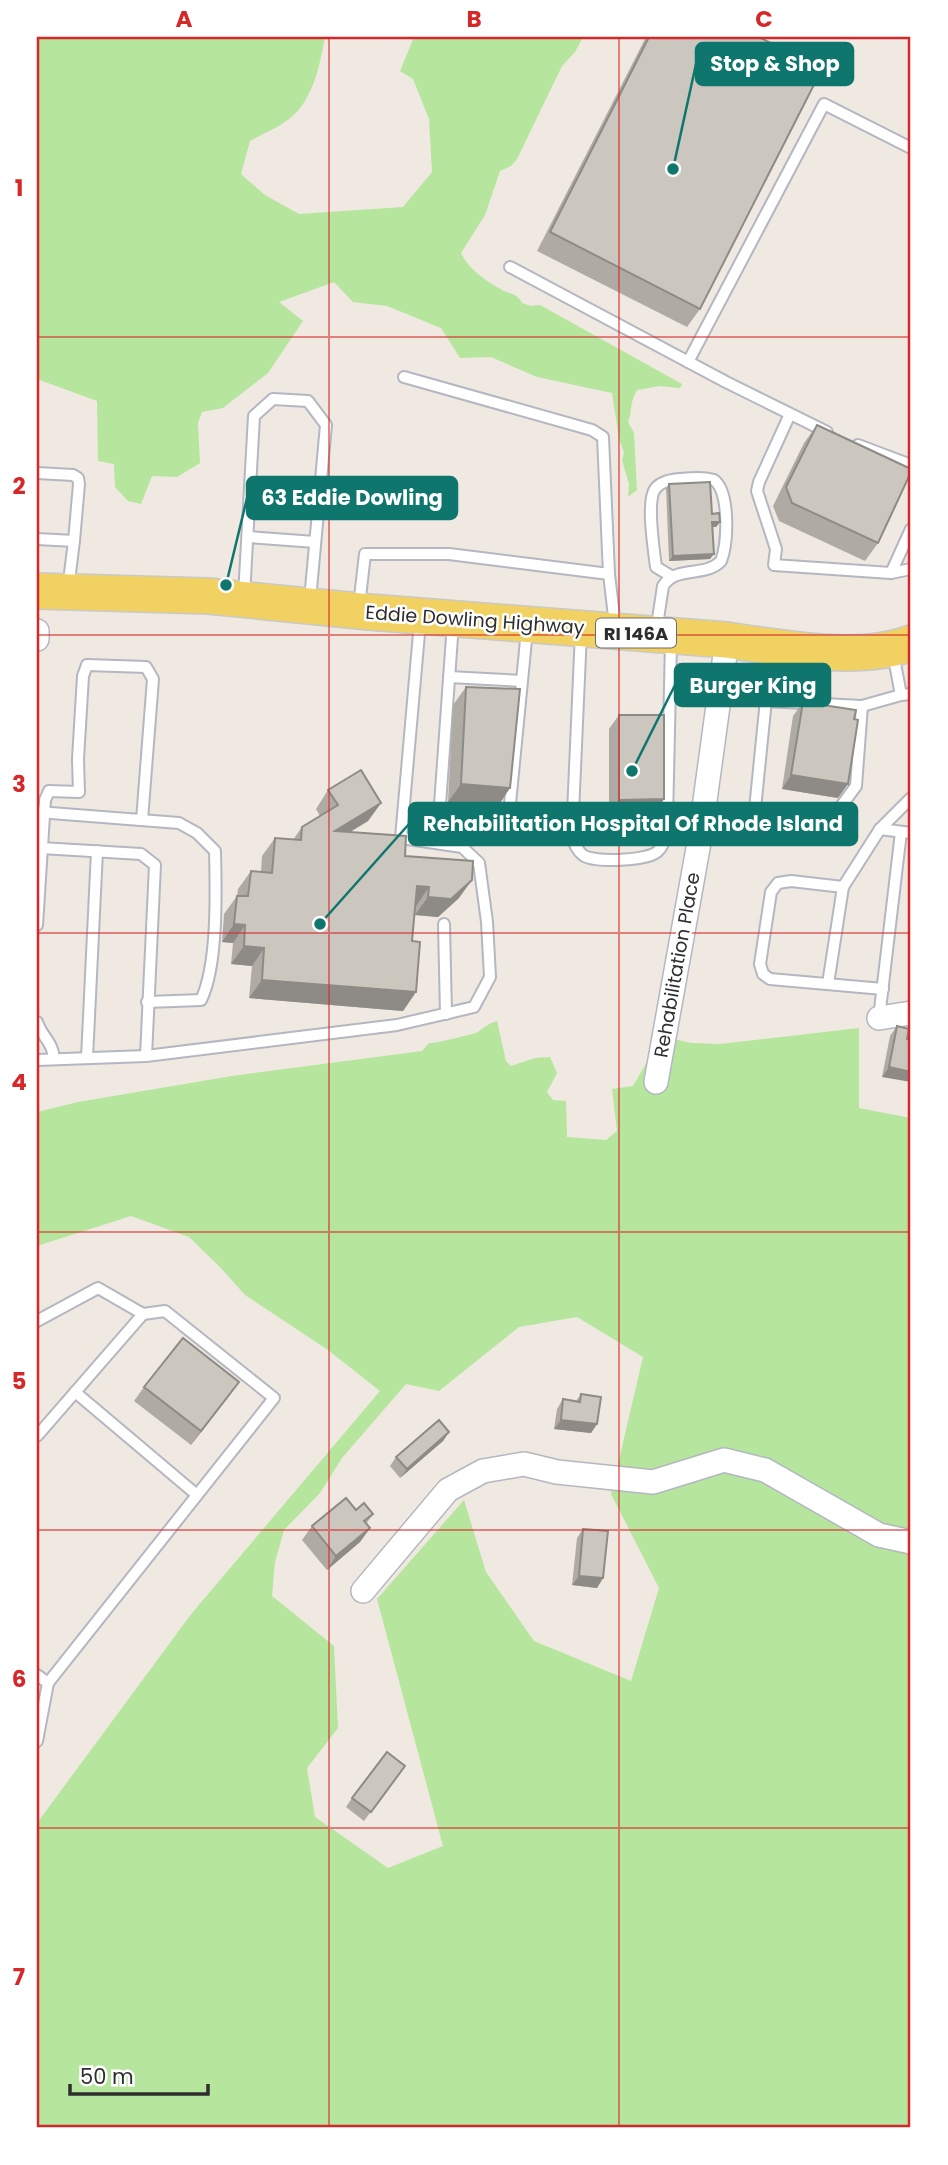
<svg xmlns="http://www.w3.org/2000/svg" width="948" height="2165" viewBox="0 0 948 2165" font-family="Poppins,sans-serif">
<style>
.green{fill:#b6e59e;fill-rule:evenodd}
.lines{fill:none;stroke-linecap:round;stroke-linejoin:round}
.service-casing{stroke:#b4b7c1;stroke-width:14}
.minor-casing{stroke:#b4b7c1;stroke-width:26}
.primary-casing{stroke:#c9c9c9;stroke-width:38}
.service{stroke:#fff;stroke-width:10}
.minor{stroke:#fff;stroke-width:23}
.primary{stroke:#f2d163;stroke-width:35}
.wall{fill:#afaba4}
.shaded-wall{fill:#8e8b86}
.building{fill:#cbc7bf;stroke:#8e8b86;stroke-width:2}
.grid{fill:none;stroke:#d62828;stroke-width:2;stroke-opacity:0.55}
.labels{text-anchor:middle;dominant-baseline:central;stroke-width:5;stroke-linejoin:round;paint-order:stroke}
.shield{fill:#fff;stroke:#6d6d6d;stroke-width:2}
.shield-label{font-size:18px;font-weight:bold;fill:#2e2e2e}
.street-label{font-size:19px;fill:#2e2e2e;stroke:#fff}
.leader{fill:none;stroke:#0f766e;stroke-width:2.5}
.callout-dot{fill:#0f766e;stroke:#fff;stroke-width:2.5}
.callout{fill:#0f766e;stroke:#0f766e;stroke-width:2.5}
.callout-label{font-size:21px;text-anchor:middle;font-weight:bold;fill:#fff}
.neatline{fill:none;stroke:#d62828;stroke-width:2.5}
.grid-label{font-size:23px;text-anchor:middle;font-weight:bold;fill:#d62828}
</style>
<rect width="100%" height="100%" fill="#efe9e1"/>
<g class="green">
<path d="M 37,37 L 325,37 C 320,65 312,105 285,122 C 275,129 262,134 250,141 L 241,174 L 265,195 L 299,214 L 403,207 L 432,172 L 429,119 L 413,79 L 400,71 L 414,37 L 583,37 L 575,52 L 562,66 L 517,159 L 511,166 L 500,171 L 485,215 L 461,253 C 469,270 487,282 504,291 C 513,295 517,294 522,303 L 531,306 L 540,305 L 682,384 L 680,388 L 660,386 L 637,390 C 629,405 633,408 628,422 L 634,433 L 637,490 L 628,497 L 629,484 L 622,460 L 624,453 L 619,438 L 612,393 L 537,377 L 491,357 L 460,358 L 441,328 L 387,306 L 353,302 L 334,282 L 279,302 L 303,321 L 268,373 L 223,408 L 202,412 L 198,423 L 200,463 L 177,477 L 152,476 L 141,504 L 128,501 L 115,487 L 114,464 L 98,461 L 97,401 L 37,379 Z"/>
<path d="M 497,1021 L 506,1061 L 511,1066 L 535,1058 L 550,1057 L 557,1073 L 547,1092 L 553,1100 L 566,1101 L 567,1137 L 606,1140 L 617,1131 L 612,1089 L 633,1086 L 662,1036 L 691,1043 L 720,1044 L 859,1028 L 859,1108 L 911,1118 L 911,2128 L 37,2128 L 37,1823 L 192,1613 L 380,1391 L 328,1350 L 245,1295 L 221,1268 L 189,1237 L 131,1216 L 37,1246 L 37,1112 L 78,1102 L 232,1076 L 422,1051 L 429,1043 C 433,1044 473,1034 476,1033 C 484,1028 487,1024 497,1021 ZM 577,1317 L 643,1357 L 611,1494 L 659,1588 L 631,1681 L 534,1641 L 486,1572 L 464,1500 L 377,1599 L 443,1846 L 388,1868 L 315,1817 L 307,1768 L 338,1728 L 334,1646 L 272,1596 L 275,1562 L 284,1530 L 320,1493 L 342,1458 L 406,1384 L 439,1391 L 519,1327 Z"/>
</g>
<g class="lines">
<defs>
<g id="service">
<polyline points="510,267 726,382 827,432"/>
<polyline points="688,362 824,104 911,148"/>
<polyline points="404,377 592,430 603,437 609,574 615,625"/>
<polyline points="790,414 759,482 757,491 776,549 774,565 891,573 911,529"/>
<polyline points="858,445 911,465"/>
<polyline points="37,473 73,475 78,478 79,484 74,541"/>
<polyline points="248,537 315,542"/>
<polyline points="37,539 74,541 68,589"/>
<polyline points="891,573 911,569"/>
<polyline points="244,596 254,416 273,399 308,401 326,425 310,600"/>
<polyline points="359,606 365,554 449,554 609,574"/>
<polyline points="453,623 439,819 508,824 527,630"/>
<path d="M 581,632 L 572,836 C 574,842 576,850 583,855 C 593,863 649,861 658,851 C 666,843 666,831 667,820 L 671,642"/>
<path d="M 656,632 L 663,586 C 676,565 705,578 721,561 C 728,543 730,492 714,480 C 703,477 692,478 680,479 C 671,480 661,481 655,489 C 646,502 654,550 656,567 L 671,576"/>
<polyline points="893,653 901,695 911,694"/>
<polyline points="449,677 522,681"/>
<polyline points="765,701 862,706 856,786 828,824 754,819 771,650"/>
<polyline points="862,706 901,695"/>
<path d="M 38,812 L 179,823 L 197,833 L 215,851 C 216,892 218,965 201,1000 L 147,1002"/>
<polyline points="880,829 911,833"/>
<polyline points="41,848 141,854 155,865 146,1056"/>
<polyline points="444,924 446,1014"/>
<polyline points="37,925 45,800 49,791 79,792 78,759 83,676 87,665 146,667 153,679 142,820"/>
<polyline points="828,984 843,887"/>
<polyline points="883,989 770,979 763,974 760,964 771,892 778,883 791,881 843,887 880,829 911,798"/>
<polyline points="879,1018 901,832"/>
<path d="M 37,1022 C 42,1037 53,1042 54,1059"/>
<polyline points="87,1058 97,851"/>
<polyline points="37,1060 146,1056 397,1025 474,1007 490,977 487,922 479,863 462,847 401,838 420,622"/>
<polyline points="37,1321 98,1288 143,1314 37,1436"/>
<polyline points="75,1392 197,1495"/>
<polyline points="37,1675 48,1683 37,1741"/>
<polyline points="48,1683 274,1398 165,1311 143,1314"/>
</g>
<g id="minor">
<polyline points="37,631 37,639"/>
<polyline points="879,1018 911,1013"/>
<polyline points="656,1082 700,837 727,640"/>
<polyline points="363,1591 448,1490 483,1471 524,1464 557,1472 653,1482 724,1460 765,1470 879,1535 911,1542"/>
</g>
<path id="primary" d="M 37,591 L 208,596 L 369,612 L 727,640 C 781,648 859,663 911,643"/>
</defs>
<use href="#service" class="service-casing"/>
<use href="#minor" class="minor-casing"/>
<use href="#primary" class="primary-casing"/>
<use href="#service" class="service"/>
<use href="#minor" class="minor"/>
<use href="#primary" class="primary"/>
</g>
<g class="wall">
<polygon points="646,37 759,37 700,309 687,327 537,251"/>
<polygon points="817,425 878,543 865,561 779,521 773,506 804,443"/>
<polygon points="669,484 712,514 720,522 716,527 712,527 710,559 669,561 666,488"/>
<polygon points="466,687 510,788 498,806 448,802 453,705"/>
<polygon points="803,702 838,798 782,789 793,716"/>
<polygon points="619,715 664,799 654,813 609,814 609,729"/>
<polygon points="328,790 381,803 368,821 350,832 405,856 459,898 438,917 415,915 415,906 412,941 416,992 403,1011 249,998 252,966 231,964 233,943 222,942 224,914 237,896 238,889 251,871 261,872 262,856 275,838 293,840 302,827 320,816 316,809"/>
<polygon points="911,951 911,975 908,975"/>
<polygon points="897,1026 907,1039 911,1040 882,1077 890,1036"/>
<polygon points="144,1387 229,1396 191,1445 134,1401"/>
<polygon points="581,1394 597,1424 591,1433 554,1429 557,1409 563,1399 576,1401"/>
<polygon points="449,1432 443,1441 400,1478 390,1466 396,1457"/>
<polygon points="356,1510 373,1514 366,1524 370,1528 360,1542 327,1570 302,1540 312,1526"/>
<polygon points="583,1529 603,1578 597,1588 572,1585 577,1538"/>
<polygon points="405,1766 364,1821 346,1807 352,1798"/>
</g>
<g class="shaded-wall">
<polygon points="712,522 720,522 716,527 709,527"/>
<polygon points="714,554 710,559 669,561 673,556"/>
<polygon points="791,775 848,784 838,798 782,789"/>
<polygon points="461,784 510,788 498,806 448,802"/>
<polygon points="664,799 654,813 609,814 619,800"/>
<polygon points="381,803 368,821 322,849 335,831"/>
<polygon points="472,880 459,898 438,917 415,915 428,897"/>
<polygon points="417,886 429,887 416,906 404,905"/>
<polygon points="234,924 245,925 233,943 222,942"/>
<polygon points="244,946 264,948 252,966 231,964"/>
<polygon points="262,980 416,992 403,1011 249,998"/>
<polygon points="889,1067 911,1072 911,1082 882,1077"/>
<polygon points="239,1382 229,1396 191,1445 201,1431"/>
<polygon points="561,1420 597,1424 591,1433 554,1429"/>
<polygon points="449,1432 443,1441 400,1478 407,1469"/>
<polygon points="370,1528 360,1542 327,1570 336,1556"/>
<polygon points="579,1576 603,1578 597,1588 572,1585"/>
</g>
<g class="building">
<polygon points="649,37 759,37 822,69 700,309 550,232"/>
<polygon points="817,425 911,469 911,472 878,543 792,503 786,487"/>
<polygon points="710,482 712,514 719,513 720,522 712,522 714,554 673,556 669,484"/>
<polygon points="466,687 520,689 510,788 461,784"/>
<polygon points="803,702 856,710 854,719 858,720 848,784 791,775"/>
<polygon points="619,715 664,715 664,799 619,800"/>
<polygon points="361,770 381,803 335,831 406,836 405,856 473,861 472,880 451,899 428,897 429,887 417,886 412,941 420,942 416,992 262,980 264,948 244,946 245,925 234,924 237,896 248,896 251,871 272,873 275,838 301,840 302,827 338,805 328,790"/>
<polygon points="897,1026 909,1029 907,1039 911,1040 911,1072 889,1067"/>
<polygon points="183,1338 239,1382 201,1431 144,1387"/>
<polygon points="581,1394 601,1397 597,1424 561,1420 563,1399 580,1402"/>
<polygon points="439,1420 449,1432 407,1469 396,1457"/>
<polygon points="346,1498 356,1510 364,1503 373,1514 364,1521 370,1528 336,1556 312,1526"/>
<polygon points="583,1529 608,1531 603,1578 579,1576"/>
<polygon points="387,1752 405,1766 371,1812 352,1798"/>
</g>
<path class="grid" d="M 329,37 L 329,2128M 619,37 L 619,2128M 37,337 L 911,337M 37,635 L 911,635M 37,933 L 911,933M 37,1232 L 911,1232M 37,1530 L 911,1530M 37,1828 L 911,1828"/>
<g class="labels">
<rect class="shield" x="596" y="618.5" width="80" height="29" rx="5"/>
<g class="shield-label">
<text x="636" y="633">RI 146A</text>
</g>
<g class="street-label">
<text transform="translate(475 620) rotate(4)">Eddie Dowling Highway</text>
<text transform="translate(677 965) rotate(-80)">Rehabilitation Place</text>
</g>
</g>
<path class="leader" d="M673 169L696 64M226 585L247 498M632 771L675 685M320 924L409 824"/>
<g class="callout-dot">
<circle cx="673" cy="169" r="7"/>
<circle cx="226" cy="585" r="7"/>
<circle cx="632" cy="771" r="7"/>
<circle cx="320" cy="924" r="7"/>
</g>
<g class="callout">
<rect x="696" y="43" width="157" height="42" rx="7"/>
<rect x="247" y="477" width="210" height="42" rx="7"/>
<rect x="675" y="664" width="155" height="42" rx="7"/>
<rect x="409" y="803" width="448" height="42" rx="7"/>
</g>
<g class="callout-label">
<text x="775" y="71">Stop &amp; Shop</text>
<text x="352" y="505">63 Eddie Dowling</text>
<text x="753" y="693">Burger King</text>
<text x="633" y="831">Rehabilitation Hospital Of Rhode Island</text>
</g>
<rect width="948" height="2165" fill="none" stroke="#ffffff" stroke-width="77"/>
<path d="M70 2084v10h138v-10" fill="none" stroke="#2e2e2e" stroke-width="3.5"/>
<text x="80" y="2084" font-size="21" fill="#2e2e2e" stroke="#ffffff" stroke-width="5" paint-order="stroke">50 m</text>
<rect x="38" y="38" width="871" height="2088" class="neatline"/>
<g class="grid-label">
<text x="184" y="27">A</text>
<text x="474" y="27">B</text>
<text x="764" y="27">C</text>
<text x="19" y="196">1</text>
<text x="19" y="494">2</text>
<text x="19" y="792">3</text>
<text x="19" y="1090">4</text>
<text x="19" y="1389">5</text>
<text x="19" y="1687">6</text>
<text x="19" y="1985">7</text>
</g>
</svg>
